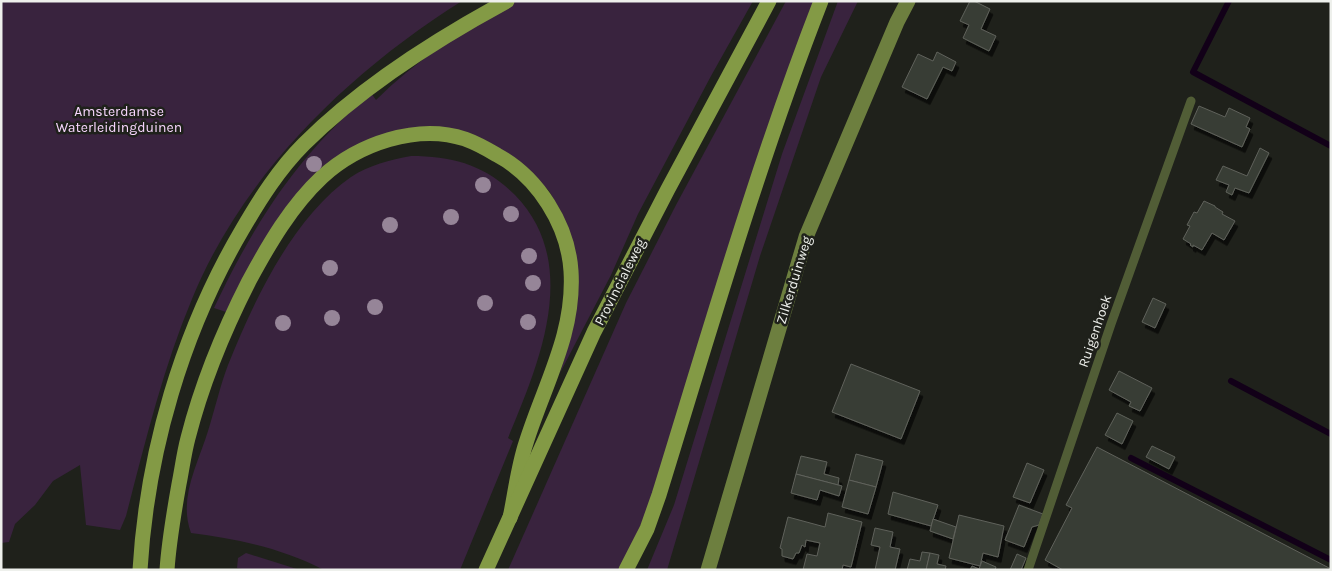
<svg xmlns="http://www.w3.org/2000/svg" width="1332" height="571" viewBox="0 0 1332 571" font-family="Karla,sans-serif">
<style>
.green{fill:#39233e}
.lines{fill:none;stroke-linecap:round;stroke-linejoin:round}
.stream{stroke:#120018;stroke-width:6}
.building{fill:#393c35;stroke:#5f625b;filter:url(#shadow)}
.lane{stroke:#515d36;stroke-width:9}
.secondary{stroke:#6d7f3f;stroke-width:15}
.primary{stroke:#839a45;stroke-width:15}
.tree{fill:#968598}
.labels{text-anchor:middle;dominant-baseline:central;stroke-width:5;stroke-linejoin:round;paint-order:stroke}
.park-label{font-size:14px;fill:#f8d7fe;stroke:#1f211b}
.street-label{font-size:14px;fill:#eef0ec;stroke:#1f211b}
</style>
<defs>
<filter id="shadow"><feDropShadow dx="3" dy="5.5" stdDeviation="0" flood-color="#0009"/></filter>
</defs>
<rect width="100%" height="100%" fill="#1f211b"/>
<g class="green">
<path d="M 1,1 L 462,1 C 349,72 243,174 192,299 C 163,368 145,443 126,516 L 120,530 L 86,525 L 80,465 L 53,481 L 35,505 L 15,524 L 9,542 L 1,543 Z"/>
<path d="M 517,1 L 753,1 L 711,76 L 638,214 L 611,275 L 560,373 L 573,329 L 563,215 L 549,191 L 530,171 L 455,132 L 338,158 L 226,312 L 214,308 C 239,255 268,203 306,158 C 326,134 348,113 371,93 L 376,100 C 416,60 466,28 517,1 Z"/>
<polygon points="786,1 815,1 651,500 632,547 618,570 508,570 626,303 676,205"/>
<polygon points="838,1 858,1 821,77 760,256 667,570 647,570 674,505 782,154"/>
<path d="M 411,156 C 453,156 485,165 515,195 C 582,264 539,363 508,438 L 513,441 L 460,570 L 324,570 C 282,548 238,539 191,533 C 178,498 198,464 208,431 C 215,409 220,386 228,365 C 253,302 293,217 351,177 C 369,165 390,160 411,156 Z"/>
<polygon points="246,553 300,570 247,570 237,568 238,558"/>
</g>
<g class="lines">
<g class="stream">
<polyline points="1229,1 1193,72 1331,146"/>
<polyline points="1231,381 1331,434"/>
<polyline points="1131,458 1331,560"/>
</g>
</g>
<g class="building">
<polygon points="970,1 974,1 990,9 981,29 996,36 989,51 963,38 969,25 960,21"/>
<polygon points="937,52 956,62 952,71 943,67 927,99 902,87 918,54 933,61"/>
<polygon points="1199,106 1225,117 1229,108 1250,118 1246,127 1250,129 1242,147 1191,124"/>
<polygon points="1260,148 1269,153 1249,193 1235,188 1232,195 1226,192 1229,185 1216,180 1223,166 1247,176"/>
<polygon points="1204,201 1215,206 1215,207 1223,212 1222,214 1235,221 1224,240 1212,233 1202,250 1193,245 1193,247 1190,245 1191,244 1183,239 1190,226 1187,225 1194,212 1197,213"/>
<polygon points="1153,298 1166,304 1155,328 1142,322"/>
<polygon points="851,364 920,391 901,439 832,412"/>
<polygon points="1119,371 1152,388 1140,411 1129,406 1131,402 1109,390"/>
<polygon points="1117,413 1133,421 1122,444 1105,435"/>
<polygon points="1152,446 1175,457 1169,469 1146,457"/>
<polygon points="1097,447 1331,569 1331,570 1063,570 1045,560 1072,508 1066,505"/>
<polygon points="856,454 883,461 876,487 849,480"/>
<polygon points="801,456 827,462 824,474 839,478 838,485 796,474"/>
<polygon points="1027,463 1044,470 1030,503 1013,497"/>
<polygon points="796,474 842,486 839,496 820,490 817,500 791,493"/>
<polygon points="849,480 876,487 868,514 842,507"/>
<polygon points="893,492 938,505 931,526 888,514"/>
<polygon points="1019,505 1043,514 1039,525 1032,527 1024,547 1005,540"/>
<polygon points="828,513 862,522 851,567 843,565 842,570 803,570 807,554 817,556 820,543 806,540 805,547 802,545 799,553 796,553 793,559 782,556 782,549 780,548 788,517 825,527"/>
<polygon points="959,515 1004,526 998,557 983,553 980,566 949,558"/>
<polygon points="933,519 956,527 953,539 930,531"/>
<polygon points="875,528 893,532 890,547 900,549 895,570 875,570 880,547 871,545"/>
<polygon points="922,552 930,553 926,570 907,570 910,559 920,561"/>
<polygon points="930,553 939,555 937,564 946,566 945,570 926,570"/>
<polygon points="1017,554 1026,558 1021,570 1010,570"/>
<polygon points="982,561 996,567 995,570 970,570 972,566 979,569"/>
</g>
<g class="lines">
<polyline class="lane" points="1028,570 1111,324 1191,101"/>
<polyline class="secondary" points="708,570 806,237 897,22 908,1"/>
<g class="primary">
<path d="M 140,570 C 147,452 182,332 242,230 C 260,199 279,169 304,144 C 362,86 435,40 507,1"/>
<path d="M 167,570 C 169,541 174,512 179,484 C 182,469 184,453 188,438 C 202,383 223,332 249,281 C 269,244 291,206 322,177 C 358,144 417,123 465,139 C 476,143 487,149 497,155 C 538,177 568,225 571,271 C 575,334 544,385 526,443 C 518,467 515,494 510,518"/>
<polyline points="486,570 594,332 668,189 769,1"/>
<path d="M 626,570 L 647,529 L 659,495 C 710,330 758,163 821,1"/>
</g>
</g>
<g class="tree">
<circle cx="314" cy="164" r="8"/>
<circle cx="483" cy="185" r="8"/>
<circle cx="511" cy="214" r="8"/>
<circle cx="451" cy="217" r="8"/>
<circle cx="390" cy="225" r="8"/>
<circle cx="529" cy="256" r="8"/>
<circle cx="330" cy="268" r="8"/>
<circle cx="533" cy="283" r="8"/>
<circle cx="485" cy="303" r="8"/>
<circle cx="375" cy="307" r="8"/>
<circle cx="332" cy="318" r="8"/>
<circle cx="528" cy="322" r="8"/>
<circle cx="283" cy="323" r="8"/>
</g>
<g class="labels">
<g class="park-label">
<text x="119" y="111">Amsterdamse<tspan x="119" dy="16">Waterleidingduinen</tspan></text>
</g>
<g class="street-label">
<text transform="translate(794 280) rotate(-73)">Zilkerduinweg</text>
<text transform="translate(620 282) rotate(-63)">Provincialeweg</text>
<text transform="translate(1095 331) rotate(-71)">Ruigenhoek</text>
</g>
</g>
<rect width="1332" height="571" fill="none" stroke="#eef0ec" stroke-width="5"/>
</svg>
